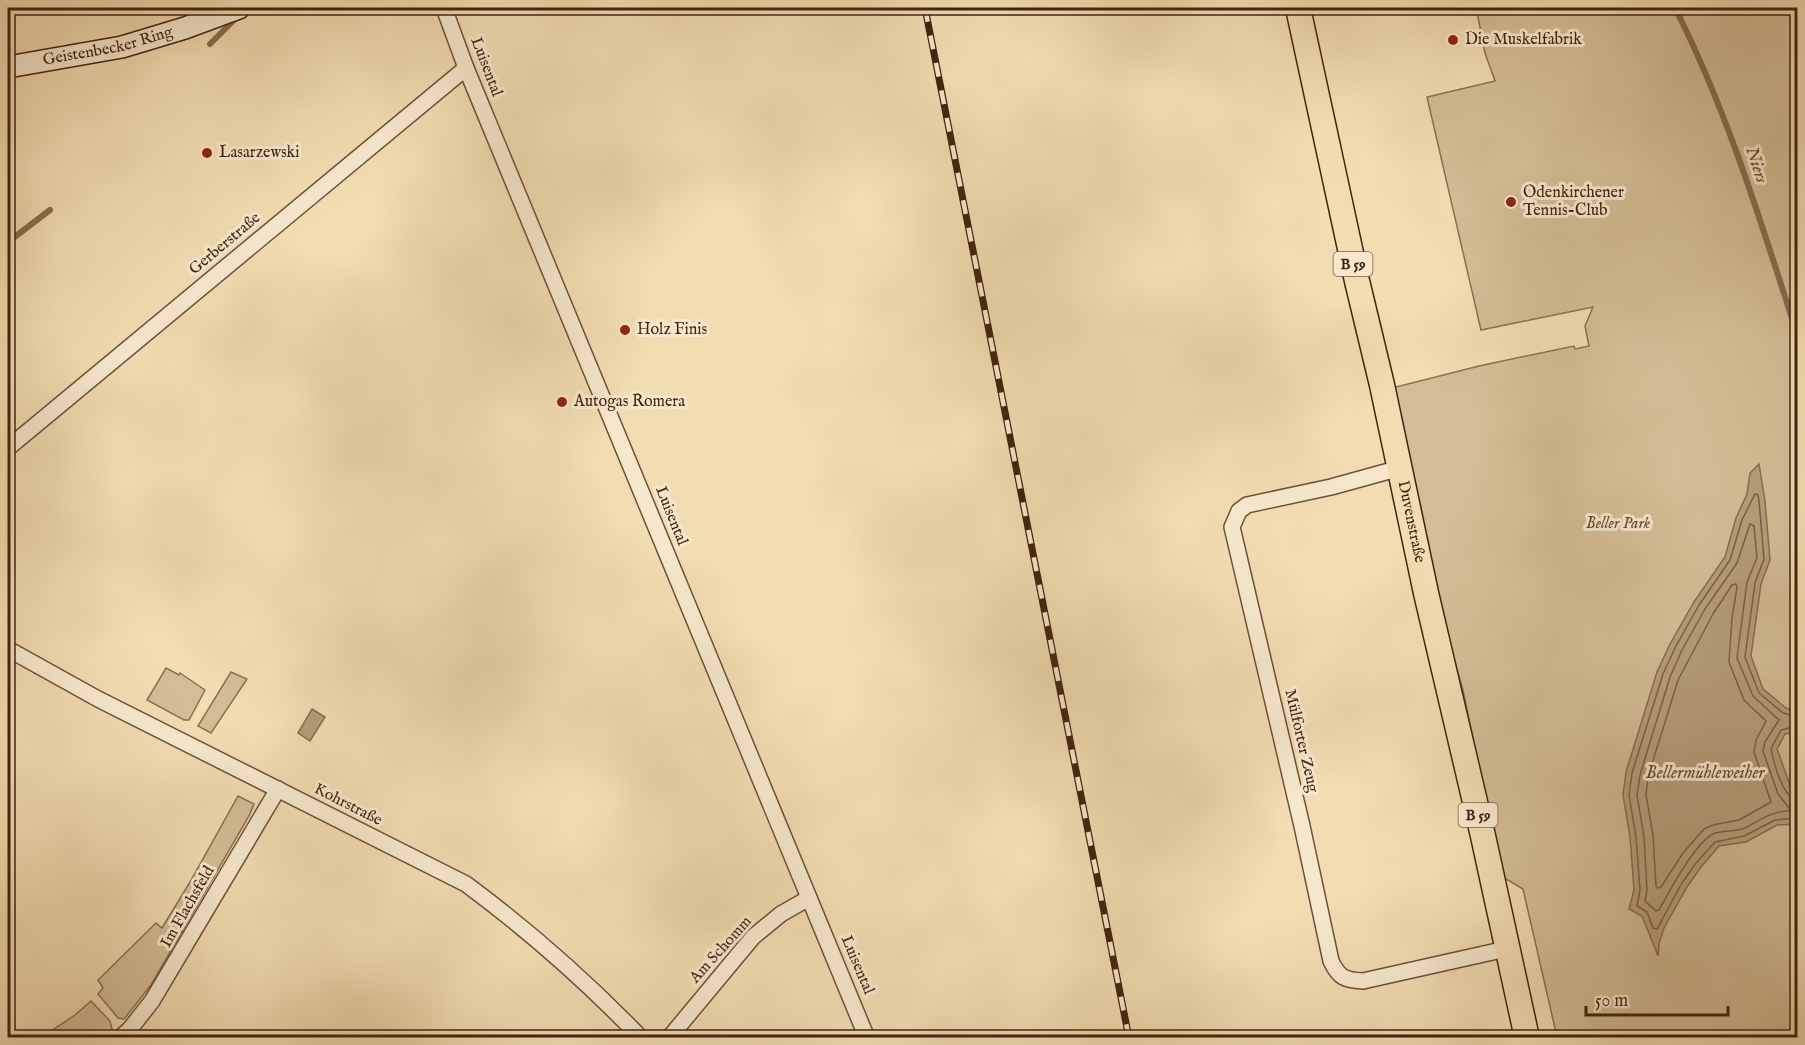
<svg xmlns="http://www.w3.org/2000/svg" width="1805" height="1045" viewBox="0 0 1805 1045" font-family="'IM FELL English',serif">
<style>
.green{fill:#d4bd96;stroke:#8b7052;stroke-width:1.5}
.water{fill:#b69d7a;stroke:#886c4f;stroke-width:1.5}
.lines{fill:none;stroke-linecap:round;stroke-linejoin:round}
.shore{stroke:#7c6044;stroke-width:1.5}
.stream{stroke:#886c4f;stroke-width:6}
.minor-casing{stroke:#6e5137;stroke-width:18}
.secondary-casing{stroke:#42230e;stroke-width:24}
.primary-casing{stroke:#42230e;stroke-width:27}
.minor{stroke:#f7e8cd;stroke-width:15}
.secondary{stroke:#f7e8cd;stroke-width:21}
.primary{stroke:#f2dcb2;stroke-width:24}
.rail-casing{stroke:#42230e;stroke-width:7}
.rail{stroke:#f7e8cd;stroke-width:4.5;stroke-dasharray:14;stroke-linecap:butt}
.poi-dot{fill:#8f2418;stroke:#f7e8cd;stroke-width:2}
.labels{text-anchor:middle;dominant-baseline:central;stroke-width:6;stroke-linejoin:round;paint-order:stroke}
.shield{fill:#f7e8cd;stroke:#785e47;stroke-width:1.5}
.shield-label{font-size:15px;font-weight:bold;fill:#42230e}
.poi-label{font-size:16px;fill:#42230e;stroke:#f7e8cd;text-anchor:start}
.street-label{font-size:16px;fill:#42230e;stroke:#f7e8cd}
.park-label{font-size:16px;font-style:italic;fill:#664a30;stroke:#f7e8cd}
.water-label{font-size:18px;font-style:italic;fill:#65482e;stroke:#f7e8cd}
</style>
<rect width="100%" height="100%" fill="#f2dcb2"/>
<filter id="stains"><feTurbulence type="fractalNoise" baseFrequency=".00333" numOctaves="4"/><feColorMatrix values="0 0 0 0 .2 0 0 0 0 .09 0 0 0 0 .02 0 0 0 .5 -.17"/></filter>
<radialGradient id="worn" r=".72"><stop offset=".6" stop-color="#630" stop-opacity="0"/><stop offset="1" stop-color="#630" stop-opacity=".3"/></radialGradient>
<g class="green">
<polygon points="1499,8 1797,8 1797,1037 1557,1037 1523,889 1501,876 1463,690 1438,605 1392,388 1479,366 1574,346 1575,349 1589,346 1585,326 1593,307 1481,330 1427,97 1495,81 1485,53 1477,12"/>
<polygon points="166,668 179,675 180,673 205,690 189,720 184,720 147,700"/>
<polygon points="231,672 247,679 211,733 198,726"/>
<polygon points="238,796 254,804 249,816 151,985 124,1019 118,1018 98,994 103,988 98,980 156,923 162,928 190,882"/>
<polygon points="91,1001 110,1021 112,1029 103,1037 42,1037 75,1015"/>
</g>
<g class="water">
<polygon points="1759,464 1765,501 1770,560 1761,584 1751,656 1763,689 1786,708 1797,711 1797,732 1785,734 1777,749 1791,788 1797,797 1797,824 1777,825 1746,842 1719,846 1701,867 1687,887 1664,928 1659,944 1658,956 1642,916 1629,909 1634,890 1630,837 1623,795 1626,772 1657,672 1670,644 1694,602 1725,557 1736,518 1747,494 1750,473"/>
<polygon points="312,709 325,717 310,741 298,733"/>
</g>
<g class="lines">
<g class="shore">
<path d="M 1750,524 L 1754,526 L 1757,558 L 1747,582 L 1737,658 L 1753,696 L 1779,720 L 1765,742 L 1763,751 L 1778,794 L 1790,809 L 1788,811 C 1769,812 1761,820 1745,828 C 1735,832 1723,830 1713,834 C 1695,843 1669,892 1659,910 L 1656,911 L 1645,901 L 1647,890 L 1644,837 L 1637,795 L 1640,775 L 1670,677 L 1682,650 L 1705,609 L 1737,563 Z"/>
<polygon points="1736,584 1737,587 1732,618 1729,662 1744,700 1766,721 1756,740 1754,752 1771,802 1739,820 1713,825 1704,829 1683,853 1661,887 1658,888 1656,886 1653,835 1646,795 1648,777 1678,680 1713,614 1732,585"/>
<polyline points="1798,717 1783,713 1759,693 1745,657 1755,583 1764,559 1759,501 1758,495 1755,494 1742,520 1730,560 1699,605 1676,646 1663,674 1632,773 1629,795 1636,837 1640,890 1637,906 1647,912 1653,928 1657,929 1682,883 1696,863 1715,842 1744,836 1775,820 1798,818"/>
<path d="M 1798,726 L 1781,730 L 1771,749 C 1774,763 1782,798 1798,800"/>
</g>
<g class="stream">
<polyline points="265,8 286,9 290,8"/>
<polyline points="342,8 353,10 366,8"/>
<path d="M 1675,8 C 1728,112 1762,226 1798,337"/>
<polyline points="8,12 22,8"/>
<polyline points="210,44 244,10 259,8"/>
<polyline points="8,242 50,210"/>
</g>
<defs>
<g id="minor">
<polyline points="444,8 466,68 867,1038"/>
<polyline points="8,448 466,68"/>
<path d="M 1400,468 L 1331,487 L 1247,505 L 1239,511 L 1232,527 L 1302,826 L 1331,961 C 1339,978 1345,980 1363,981 L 1506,949"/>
<path d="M 8,649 L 98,699 L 466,884 C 528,930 587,982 641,1038"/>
<polyline points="120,1038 130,1029 152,1001 278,789"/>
<polyline points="669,1038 753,937 781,914 809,898"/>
</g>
<g id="secondary">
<path id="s1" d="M 8,67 L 122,47 L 185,28 L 239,8"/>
</g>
<g id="primary">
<path id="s2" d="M 1298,8 L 1357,281 L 1382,385 L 1426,593 L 1483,836 L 1527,1038"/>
</g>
</defs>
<use href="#minor" class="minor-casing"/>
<use href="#secondary" class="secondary-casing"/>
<use href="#primary" class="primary-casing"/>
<use href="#minor" class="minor"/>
<use href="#secondary" class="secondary"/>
<use href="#primary" class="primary"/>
<defs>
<polyline id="rail" points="925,8 1129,1038"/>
</defs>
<use href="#rail" class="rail-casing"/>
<use href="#rail" class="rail"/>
</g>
<g class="poi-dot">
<circle cx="1453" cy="40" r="6"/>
<circle cx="207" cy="153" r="6"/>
<circle cx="1511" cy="202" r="6"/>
<circle cx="625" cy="330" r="6"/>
<circle cx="562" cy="402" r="6"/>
</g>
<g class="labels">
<g class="shield">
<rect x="1333.5" y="252" width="39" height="24" rx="4.5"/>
<rect x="1458.5" y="803" width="39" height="24" rx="4.5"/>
</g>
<g class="shield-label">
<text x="1353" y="264">B 59</text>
<text x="1478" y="815">B 59</text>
</g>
<g class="poi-label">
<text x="1465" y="40">Die Muskelfabrik</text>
<text x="219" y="153">Lasarzewski</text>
<text x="1523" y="193">Odenkirchener<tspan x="1523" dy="18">Tennis-Club</tspan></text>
<text x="637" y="330">Holz Finis</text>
<text x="574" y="402">Autogas Romera</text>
</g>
<g class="street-label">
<text stroke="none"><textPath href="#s1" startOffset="102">Geistenbecker Ring</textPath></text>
<text transform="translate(486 67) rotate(69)">Luisental</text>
<text transform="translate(225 244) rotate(-40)">Gerberstraße</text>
<text transform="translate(671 516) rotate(68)">Luisental</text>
<text stroke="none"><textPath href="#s2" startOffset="526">Duvenstraße</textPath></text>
<text transform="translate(1301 741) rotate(77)">Mülforter Zeug</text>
<text transform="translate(348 805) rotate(27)">Kohrstraße</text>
<text transform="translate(188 907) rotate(-60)">Im Flachsfeld</text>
<text transform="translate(721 950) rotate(-48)">Am Schomm</text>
<text transform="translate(857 965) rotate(67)">Luisental</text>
</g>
<g class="park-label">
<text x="1618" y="524">Beller Park</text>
</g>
<g class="water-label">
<text transform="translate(1756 165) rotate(72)">Niers</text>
<text x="1705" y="773">Bellermühleweiher</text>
</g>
</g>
<rect width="1805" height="1045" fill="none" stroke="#f2dcb2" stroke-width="30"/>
<rect x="9" y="9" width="1787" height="1027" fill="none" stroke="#42230e" stroke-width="3"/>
<rect x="15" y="15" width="1775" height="1015" fill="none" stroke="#42230e" stroke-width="1.5"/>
<path d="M1586 1006v9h142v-9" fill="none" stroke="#42230e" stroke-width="3"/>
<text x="1595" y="1006" font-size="18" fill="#42230e" stroke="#f7e8cd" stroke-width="4.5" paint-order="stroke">50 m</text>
<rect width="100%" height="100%" filter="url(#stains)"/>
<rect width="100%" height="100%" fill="url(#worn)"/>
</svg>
